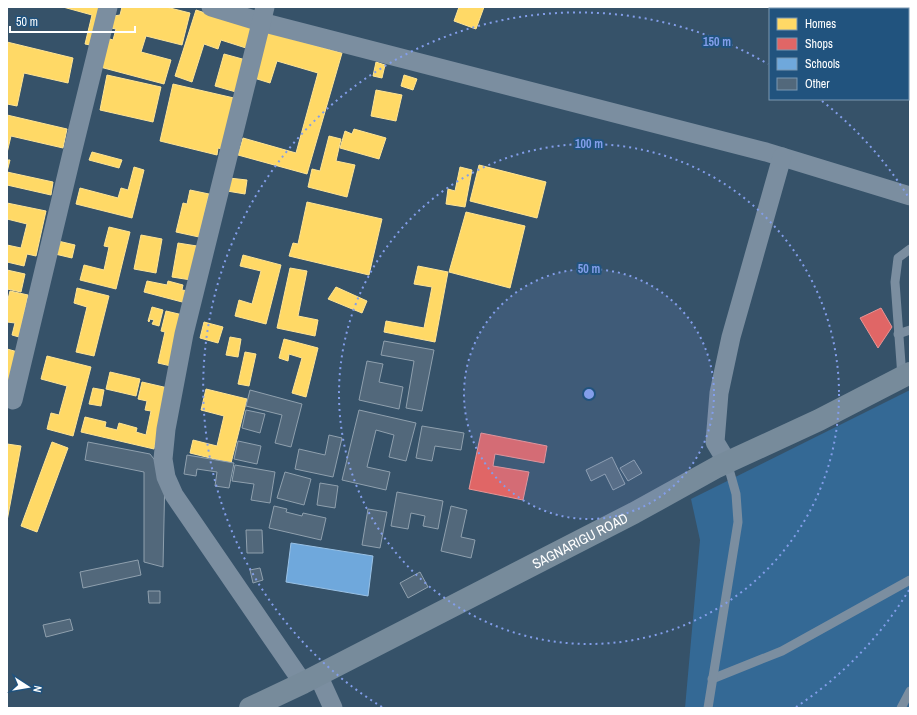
<svg xmlns="http://www.w3.org/2000/svg" width="917" height="715" viewBox="0 0 917 715" font-family="'Archivo Narrow',sans-serif">
<style>
.green{fill:#346995}
.homes{fill:#ffd966;stroke:#ffe494}
.shops{fill:#e06666;stroke:#e99494}
.schools{fill:#6fa8dc;stroke:#9ac2e6}
.building{fill:#52687b;stroke:#8fa0ae}
.lines{fill:none;stroke-linecap:round;stroke-linejoin:round}
.lane{stroke:#7b8ea0;stroke-width:9}
.street{stroke:#7b8ea0;stroke-width:19}
.secondary{stroke:#778b9b;stroke-width:22}
.ring{fill:none;stroke:#839eea;stroke-width:2;stroke-dasharray:2 4}
.labels{text-anchor:middle;dominant-baseline:central;stroke-width:4;stroke-linejoin:round;paint-order:stroke}
.street-label{font-size:14px;fill:#fff;stroke:#21537e}
.centre{fill:#839eea;stroke:#21537e;stroke-width:2}
.ring-label{font-size:12px;text-anchor:middle;font-weight:bold;fill:#839eea;stroke:#21537e;stroke-width:4;stroke-linejoin:round;paint-order:stroke}
</style>
<rect width="100%" height="100%" fill="#365269"/>
<polygon class="green" points="910,390 910,708 685,708 700,540 691,499"/>
<g class="homes">
<polygon points="63,7 105,7 95,46 85,44 92,15"/>
<polygon points="122,7 166,7 190,13 182,45 146,36 141,52 171,60 164,84 100,67 107,38 113,40 116,29 111,28 114,16 120,15"/>
<polygon points="459,7 484,7 476,29 454,21"/>
<polygon points="196,10 252,28 246,48 221,40 218,49 204,44 192,82 175,76"/>
<polygon points="267,32 342,53 307,174 238,155 243,138 296,153 318,73 277,61 270,83 254,78"/>
<polygon points="7,42 73,58 68,83 24,73 17,106 7,104"/>
<polygon points="224,54 246,60 236,92 215,86"/>
<polygon points="376,62 385,65 382,78 373,76"/>
<polygon points="107,75 161,87 153,122 100,110"/>
<polygon points="404,75 417,79 413,90 401,86"/>
<polygon points="173,84 234,98 222,149 218,148 217,155 160,141"/>
<polygon points="376,90 402,95 396,121 371,116"/>
<polygon points="7,115 67,129 63,148 11,136 7,153"/>
<polygon points="354,129 386,138 379,159 340,148 345,131 352,134"/>
<polygon points="329,136 341,139 336,161 355,165 347,197 308,187 312,169 320,171"/>
<polygon points="92,152 122,160 119,168 89,160"/>
<polygon points="7,160 10,160 7,172 53,182 51,195 7,185"/>
<polygon points="479,165 546,182 537,218 470,201"/>
<polygon points="134,167 144,170 132,218 76,204 80,188 118,198 121,188 128,190"/>
<polygon points="460,167 472,170 465,207 446,204 448,189 455,191"/>
<polygon points="229,178 247,180 245,194 227,191"/>
<polygon points="190,190 209,194 199,237 176,232 183,203 187,204"/>
<polygon points="307,202 382,219 369,275 289,256 293,243 298,244"/>
<polygon points="7,203 46,211 36,256 27,254 24,266 7,262 7,245 21,248 27,224 7,219"/>
<polygon points="466,212 525,226 510,288 449,272"/>
<polygon points="109,227 130,232 116,289 80,280 84,265 104,270 109,247 104,246"/>
<polygon points="141,235 162,239 156,273 134,269"/>
<polygon points="58,241 75,245 72,258 55,254"/>
<polygon points="178,243 197,246 191,280 172,277"/>
<polygon points="243,255 281,265 266,324 235,316 239,300 252,304 261,271 240,266"/>
<polygon points="418,266 448,272 435,342 384,332 386,321 424,328 432,287 414,284"/>
<polygon points="290,268 307,271 298,316 318,320 315,336 277,328"/>
<polygon points="7,270 25,274 21,292 7,289"/>
<polygon points="147,281 167,285 168,281 183,285 182,290 189,291 186,303 144,292"/>
<polygon points="336,287 367,301 362,313 328,299"/>
<polygon points="77,288 109,296 94,356 76,352 87,307 74,303"/>
<polygon points="10,291 28,295 19,337 12,335 15,323 7,322 7,303"/>
<polygon points="152,307 163,310 159,326 152,324 154,320 150,319 149,322 148,321"/>
<polygon points="166,311 183,315 171,366 158,363 165,332 161,331"/>
<polygon points="204,322 223,327 218,343 200,338"/>
<polygon points="230,337 241,339 238,357 226,355"/>
<polygon points="284,339 318,348 306,397 292,393 302,358 289,354 288,361 279,358"/>
<polygon points="7,349 18,352 7,405"/>
<polygon points="245,352 256,354 249,386 238,384"/>
<polygon points="47,356 91,367 73,436 47,429 51,413 59,415 67,386 41,379"/>
<polygon points="110,372 140,379 136,396 106,389"/>
<polygon points="142,382 168,388 154,449 81,432 85,417 106,422 105,427 117,430 119,423 137,428 136,432 146,435 151,411 145,410 147,401 138,399"/>
<polygon points="93,388 104,390 101,406 89,404"/>
<polygon points="206,389 247,399 231,463 190,453 193,440 217,446 224,416 201,410"/>
<polygon points="52,442 68,448 37,532 21,526"/>
<polygon points="7,444 21,446 7,521"/>
</g>
<g class="shops">
<polygon points="881,308 892,327 878,348 860,318"/>
<polygon points="481,433 547,446 544,463 495,454 493,466 529,472 523,500 469,489"/>
</g>
<polygon class="schools" points="291,543 373,556 368,596 286,582"/>
<g class="building">
<polygon points="384,341 434,350 422,411 406,408 414,361 381,355"/>
<polygon points="367,361 383,364 379,382 403,387 399,409 359,400"/>
<polygon points="250,390 302,404 291,447 275,443 282,415 246,406"/>
<polygon points="246,410 265,414 260,433 242,428"/>
<polygon points="359,410 416,423 406,461 389,457 394,435 376,430 367,467 390,472 386,490 342,480"/>
<polygon points="422,426 464,433 461,450 435,446 432,461 416,458"/>
<polygon points="329,435 342,438 333,477 295,469 299,449 325,455"/>
<polygon points="238,441 261,446 257,464 234,459"/>
<polygon points="88,442 150,454 165,473 163,567 144,562 144,472 85,460"/>
<polygon points="187,455 234,463 229,488 215,486 217,472 197,469 196,476 184,474"/>
<polygon points="612,457 625,484 613,490 605,474 591,481 586,470"/>
<polygon points="634,460 642,473 628,481 620,468"/>
<polygon points="235,465 275,472 270,503 251,500 254,484 232,481"/>
<polygon points="285,472 311,479 304,505 277,498"/>
<polygon points="320,483 338,486 335,508 317,505"/>
<polygon points="397,492 443,501 438,529 423,526 425,516 411,513 408,529 391,526"/>
<polygon points="274,506 287,509 286,512 302,516 303,513 326,518 321,540 269,528"/>
<polygon points="451,506 467,510 461,537 475,540 471,558 441,551"/>
<polygon points="368,509 387,512 380,548 362,545"/>
<polygon points="246,530 262,530 263,553 247,553"/>
<polygon points="138,560 141,575 83,588 80,572"/>
<polygon points="260,568 263,580 253,583 250,570"/>
<polygon points="420,572 428,587 408,598 400,583"/>
<polygon points="148,591 160,591 160,603 149,603"/>
<polygon points="70,619 73,630 46,637 43,625"/>
</g>
<g class="lines">
<g class="lane">
<polyline points="898,334 910,330"/>
<polyline points="902,377 895,282 898,258 910,249"/>
<polyline points="712,679 782,651 910,580"/>
<polyline points="708,708 738,522 736,494 727,462"/>
<polyline points="901,708 910,691"/>
</g>
<g class="street">
<polyline points="211,7 261,22 766,152 910,196"/>
<polyline points="265,7 184,334 166,429 163,459 166,477 174,495 303,683"/>
<polyline points="13,400 74,145 108,7"/>
<polyline points="727,462 715,442 719,393 731,337 782,157"/>
<polyline points="318,675 333,708"/>
</g>
<path class="secondary" id="s1" d="M 250,708 L 303,683 L 634,513 L 717,467 L 819,420 L 910,373"/>
</g>
<circle cx="589" cy="394" r="125" fill="#839eea" fill-opacity=".12"/>
<g class="ring">
<circle cx="589" cy="394" r="125"/>
<circle cx="589" cy="394" r="250"/>
<path d="M909 590A375 375 0 0 1 796 707M382 707A375 375 0 0 1 768 64M822 101A375 375 0 0 1 909 198"/>
</g>
<g class="labels">
<g class="street-label">
<text stroke="none"><textPath href="#s1" startOffset="370">SAGNARIGU ROAD</textPath></text>
</g>
</g>
<circle cx="589" cy="394" r="6" class="centre"/>
<g class="ring-label">
<text x="717" y="46">150 m</text>
<text x="589" y="148">100 m</text>
<text x="589" y="273">50 m</text>
</g>
<rect width="917" height="715" fill="none" stroke="#ffffff" stroke-width="16"/>
<rect x="769" y="8" width="140" height="92" fill="#21537e" stroke="#7a98b2"/>
<rect x="777" y="18" width="20" height="12" fill="#ffd966" stroke="#7a98b2"/>
<text x="805" y="28" font-size="12" fill="#ffffff">Homes</text>
<rect x="777" y="38" width="20" height="12" fill="#e06666" stroke="#7a98b2"/>
<text x="805" y="48" font-size="12" fill="#ffffff">Shops</text>
<rect x="777" y="58" width="20" height="12" fill="#6fa8dc" stroke="#7a98b2"/>
<text x="805" y="68" font-size="12" fill="#ffffff">Schools</text>
<rect x="777" y="78" width="20" height="12" fill="#52687b" stroke="#7a98b2"/>
<text x="805" y="88" font-size="12" fill="#ffffff">Other</text>
<g transform="translate(28 687) rotate(102)" stroke="#21537e" stroke-width="3" paint-order="stroke">
<path d="M0-3L7 15L0 10L-7 15Z" fill="#ffffff"/>
<text y="-6" font-size="11" font-weight="bold" text-anchor="middle" fill="#ffffff">N</text>
</g>
<path d="M10 26v6h125v-6" fill="none" stroke="#ffffff" stroke-width="2"/>
<text x="16" y="26" font-size="12" fill="#ffffff" stroke="#21537e" stroke-width="3" paint-order="stroke">50 m</text>
</svg>
